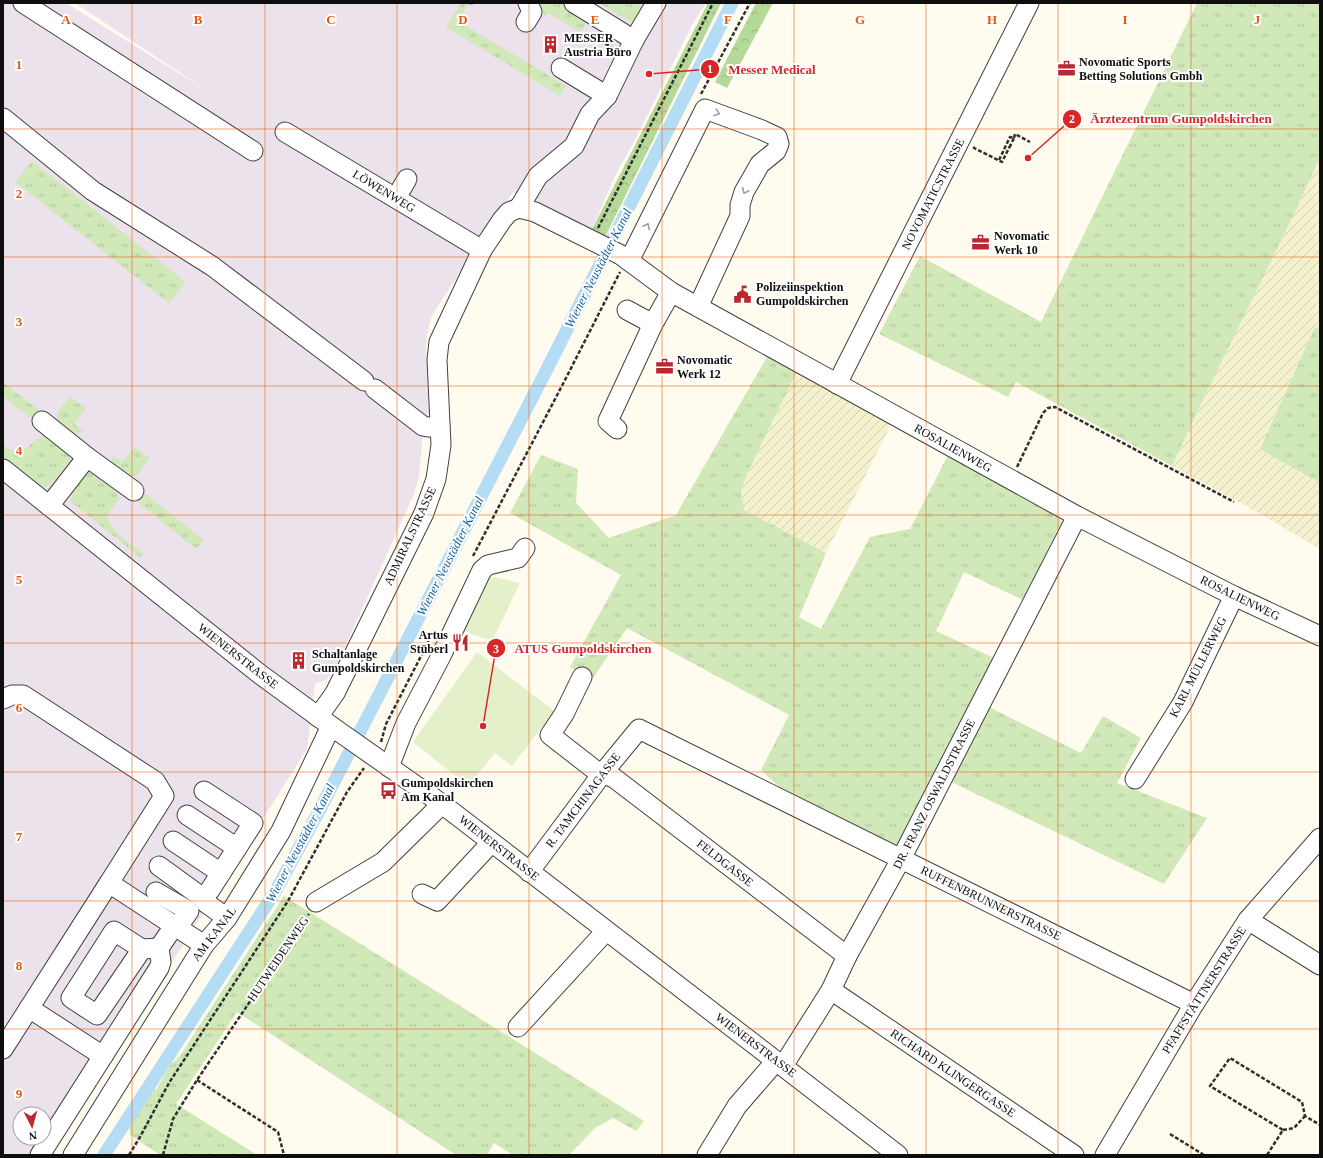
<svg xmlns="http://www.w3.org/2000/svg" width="1323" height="1158" viewBox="0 0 1323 1158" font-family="'Times New Roman',serif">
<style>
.industrial{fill:#ebe2ec;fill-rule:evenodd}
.farmland{fill:url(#farmland-furrows)}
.grass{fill:url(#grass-tufts)}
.forest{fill:url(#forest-crowns)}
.pitch{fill:#e3f0ca}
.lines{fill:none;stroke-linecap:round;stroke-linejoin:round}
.canal{stroke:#b4ddf5;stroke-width:13}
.minor-casing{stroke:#414141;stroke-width:21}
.path{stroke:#303030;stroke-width:2.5;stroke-dasharray:4 2;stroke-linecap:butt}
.minor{stroke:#fff;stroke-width:19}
.oneway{stroke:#9f9f9f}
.grid{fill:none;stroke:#e8590c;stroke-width:1;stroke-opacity:0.55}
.labels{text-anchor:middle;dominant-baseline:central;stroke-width:4;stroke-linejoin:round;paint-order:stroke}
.poi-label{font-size:12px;font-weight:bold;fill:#0e0e0e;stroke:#fff;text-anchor:start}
.street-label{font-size:12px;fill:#0e0e0e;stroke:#fff}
.water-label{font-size:13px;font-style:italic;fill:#19639d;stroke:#fff}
.grid-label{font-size:13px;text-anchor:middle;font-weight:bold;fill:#e8590c;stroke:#fff;stroke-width:4;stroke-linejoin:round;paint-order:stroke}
.leader{fill:none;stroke:#d62828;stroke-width:1.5}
.callout-dot{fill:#d62828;stroke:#fff;stroke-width:1.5}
.mark-label{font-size:12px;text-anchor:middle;font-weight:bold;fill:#fff}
.callout-label{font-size:13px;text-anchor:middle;font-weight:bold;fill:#d62828;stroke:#fff;stroke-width:4;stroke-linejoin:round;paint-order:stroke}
</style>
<defs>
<pattern id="farmland-furrows" width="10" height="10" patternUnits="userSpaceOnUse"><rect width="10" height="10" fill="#f4f1cf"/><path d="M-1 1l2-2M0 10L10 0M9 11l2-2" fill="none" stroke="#d0cdb1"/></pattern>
<pattern id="grass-tufts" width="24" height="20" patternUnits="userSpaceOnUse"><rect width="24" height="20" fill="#d1e8b9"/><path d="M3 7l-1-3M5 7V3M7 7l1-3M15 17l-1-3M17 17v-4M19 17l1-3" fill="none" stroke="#b2c69e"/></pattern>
<pattern id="forest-crowns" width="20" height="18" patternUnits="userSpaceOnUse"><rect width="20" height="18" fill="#b5d998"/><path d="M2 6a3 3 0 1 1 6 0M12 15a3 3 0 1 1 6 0" fill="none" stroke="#9ab982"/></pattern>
</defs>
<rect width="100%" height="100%" fill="#fffbee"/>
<path class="industrial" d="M 3,3 L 66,3 L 212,94 L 75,3 L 706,3 L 693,23 L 635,140 L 615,176 L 590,233 L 533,199 L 513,192 L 432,315 L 427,334 L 426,348 L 429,412 L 422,442 L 419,477 L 414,494 L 334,671 L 326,680 L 315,684 L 307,749 L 50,1155 L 3,1155 ZM 20,1114 L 44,1114 L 44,1138 L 20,1138 Z"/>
<g class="farmland">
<polygon points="1320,157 1320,330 1315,327 1260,448 1320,483 1320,549 1259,513 1172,466 1199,408 1297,208"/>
<polygon points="798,369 892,423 826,553 743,510 741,492 744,482 756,455"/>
</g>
<g class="grass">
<polygon points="461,3 467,5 458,21 566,86 560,96 446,27"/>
<polygon points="540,3 565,3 587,22 580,32 548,13 546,16 541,11"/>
<polygon points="599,3 647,3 638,26"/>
<polygon points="1197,3 1320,3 1320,157 1297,208 1199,408 1172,466 1016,382 1008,397 879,334 920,256 1041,322"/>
<polygon points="32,161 186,282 169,303 15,182"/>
<polygon points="1315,327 1320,330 1320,483 1260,449"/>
<polygon points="768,355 798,369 756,455 744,482 741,492 744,510 826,553 799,617 821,629 870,537 910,529 949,453 1054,514 1062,521 1023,600 964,572 936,631 996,659 975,700 1081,753 1103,716 1141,738 1117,783 1207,818 1164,884 941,777 900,852 789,796 761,770 789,715 627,628 593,678 570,667 621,575 510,513 541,455 578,469 576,503 609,538 676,515"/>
<polygon points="3,382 39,410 32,419 3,396"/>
<path d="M 70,397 L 86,408 L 74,424 L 83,431 C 81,433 80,434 78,434 C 72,435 56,422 57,416 C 58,410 66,402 70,397 Z"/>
<path d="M 46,435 L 69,452 L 71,456 L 70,460 L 56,479 L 45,488 L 38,487 L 3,461 L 3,445 C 26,463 26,441 46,435 Z"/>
<path d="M 134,447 L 150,458 C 133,481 135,481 112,464 L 111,460 L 113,456 L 122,462 Z"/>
<path d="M 89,473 L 94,473 L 117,491 L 119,499 L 107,515 C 110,533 130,543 143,553 L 141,558 L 70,501 L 73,492 L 86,475 Z"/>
<polygon points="143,492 204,540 196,549 136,501"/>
<polygon points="284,896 644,1121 636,1131 613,1118 595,1128 569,1155 513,1155 494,1143 487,1155 456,1155 237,1012 176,1104 257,1155 160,1155 130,1135 129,1122 153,1088 156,1090 170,1065 179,1057"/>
</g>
<g class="forest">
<polygon points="708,3 721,3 604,239 590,233"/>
<polygon points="756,3 773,3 727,88 715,82"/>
</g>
<g class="pitch">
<polygon points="484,575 520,583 492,641 457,629"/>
<polygon points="477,652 554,711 512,766 495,753 468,786 413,742"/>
</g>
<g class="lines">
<polyline class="canal" points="104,1155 275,892 318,813 547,369 732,3"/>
<defs>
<g id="minor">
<polyline points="23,3 253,151"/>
<polyline points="526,22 532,12 528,3"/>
<polyline points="634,40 656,3"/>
<polyline points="561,68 607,96"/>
<polyline points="3,118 93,191 212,266 364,381"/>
<polyline points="285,132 482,250"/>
<polyline points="396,198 407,179"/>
<polyline points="519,208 538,176 574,146 590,114 607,96 634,40 574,3"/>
<polyline points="629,261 705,109 762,130 777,137 779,144 776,151 760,164 744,192 740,205 740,216 698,307"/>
<polyline points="627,310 653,324"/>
<polyline points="837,384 1029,3"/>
<polyline points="375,389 423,426 428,427 440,427"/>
<polyline points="42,421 87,457 49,506"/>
<polyline points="617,429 608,421 653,324 671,292"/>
<polyline points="87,457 134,491"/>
<polyline points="3,469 261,675 331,726 442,804 898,1155"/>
<polyline points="582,677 564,714 550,735 595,770 614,778 847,956"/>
<polyline points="3,699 12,695 23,695 155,781 164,796 109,883 204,945"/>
<polyline points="318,717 335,693 424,513 436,479 441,445 437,360 439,342 482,250 502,220 509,212 519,208 535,212 621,255 671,292 1077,516 1234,596 1320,636"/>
<polyline points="389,767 406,723 442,654 482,570 488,565 518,558 525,548"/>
<polyline points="1135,779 1183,702 1234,596"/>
<polyline points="187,815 237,848"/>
<polyline points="173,841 221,873"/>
<polyline points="159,866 203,898 206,903 227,918"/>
<polyline points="529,872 602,774 639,729 1194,1004"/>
<polyline points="156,892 189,911 177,928"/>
<polyline points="422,894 437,901 491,843"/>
<polyline points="203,898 210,890 253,823 204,791"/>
<polyline points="316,902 383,862 442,804"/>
<polyline points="1248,920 1320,965"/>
<polyline points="142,949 114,931 71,998 97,1015 142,949 159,948"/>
<polyline points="831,990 1074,1155"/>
<polyline points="29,1008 103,1056"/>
<polyline points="518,1027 606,931"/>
<polyline points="3,1049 109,883"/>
<polyline points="783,1066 831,990 847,956 901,859 1077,516"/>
<polyline points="40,1155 159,968 161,962 159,948 174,926"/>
<polyline points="73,1155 204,945 227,918 281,831 331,726"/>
<polyline points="707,1155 737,1106 776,1061"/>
<polyline points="1105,1155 1194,1004 1248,920 1320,838"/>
</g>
</defs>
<use href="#minor" class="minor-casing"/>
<g class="path">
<polyline points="469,3 474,3"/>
<polyline points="593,33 592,35 614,49"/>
<polyline points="701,94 750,3"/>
<polyline points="1014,138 1015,134 1030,142"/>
<polyline points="975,147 974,148 1002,162 1010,146 1011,147"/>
<polyline points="999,160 1010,137 1014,138 1010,146"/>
<polyline points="598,228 713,3"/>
<polyline points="1017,467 1043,413 1048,408 1055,407 1234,502"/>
<polyline points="473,556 565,380 620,272"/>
<polyline points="381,742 386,724 435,629"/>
<polyline points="197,1080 278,1132 284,1155"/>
<polyline points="1283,1130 1294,1128 1305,1116"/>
<polyline points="1170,1134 1204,1155"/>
<polyline points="129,1155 140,1137 169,1083 288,901 347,792 364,768"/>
<polyline points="163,1155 173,1119 197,1080 309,914"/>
<polyline points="1267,1155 1283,1130 1210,1086 1230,1058 1302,1102 1305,1116 1320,1125"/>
</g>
<use href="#minor" class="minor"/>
</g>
<defs><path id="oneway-chevron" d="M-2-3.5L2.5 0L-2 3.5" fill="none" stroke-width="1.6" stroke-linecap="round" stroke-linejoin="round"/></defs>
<g class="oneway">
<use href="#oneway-chevron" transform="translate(717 113) rotate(20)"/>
<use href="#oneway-chevron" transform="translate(745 191) rotate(116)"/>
<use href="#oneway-chevron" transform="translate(647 226) rotate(-63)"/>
</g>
<path class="grid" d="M 132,3 L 132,1155M 265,3 L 265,1155M 397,3 L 397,1155M 529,3 L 529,1155M 662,3 L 662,1155M 794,3 L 794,1155M 926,3 L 926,1155M 1058,3 L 1058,1155M 1191,3 L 1191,1155M 3,129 L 1320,129M 3,257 L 1320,257M 3,386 L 1320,386M 3,515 L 1320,515M 3,643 L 1320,643M 3,772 L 1320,772M 3,901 L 1320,901M 3,1029 L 1320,1029"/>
<defs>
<symbol id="building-bare" viewBox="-9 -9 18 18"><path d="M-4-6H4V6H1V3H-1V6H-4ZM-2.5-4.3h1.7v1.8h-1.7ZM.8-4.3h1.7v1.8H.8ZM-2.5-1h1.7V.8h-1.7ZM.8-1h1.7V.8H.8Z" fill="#bb282f" stroke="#fff" stroke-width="2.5" paint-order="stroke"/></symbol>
<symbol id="office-bare" viewBox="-9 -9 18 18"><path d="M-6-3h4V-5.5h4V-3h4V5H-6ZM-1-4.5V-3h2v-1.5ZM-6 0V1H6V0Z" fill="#bb282f" stroke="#fff" stroke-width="2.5" paint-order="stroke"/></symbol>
<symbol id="civic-bare" viewBox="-9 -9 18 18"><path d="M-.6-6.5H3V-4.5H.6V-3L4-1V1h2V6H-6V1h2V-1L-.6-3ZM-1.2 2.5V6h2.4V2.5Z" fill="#bb282f" stroke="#fff" stroke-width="2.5" paint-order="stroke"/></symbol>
<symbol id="restaurant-bare" viewBox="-9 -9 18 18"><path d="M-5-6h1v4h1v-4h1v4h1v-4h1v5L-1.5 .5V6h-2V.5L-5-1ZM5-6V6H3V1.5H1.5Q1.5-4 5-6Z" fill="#bb282f" stroke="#fff" stroke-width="2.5" paint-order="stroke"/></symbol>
<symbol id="bus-bare" viewBox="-9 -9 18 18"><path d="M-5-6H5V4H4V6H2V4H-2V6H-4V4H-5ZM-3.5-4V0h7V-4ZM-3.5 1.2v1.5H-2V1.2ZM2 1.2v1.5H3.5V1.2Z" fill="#bb282f" stroke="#fff" stroke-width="2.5" paint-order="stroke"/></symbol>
</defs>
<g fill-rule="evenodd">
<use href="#building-bare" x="538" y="32" width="25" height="25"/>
<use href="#office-bare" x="1054" y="56" width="25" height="25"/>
<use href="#office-bare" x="968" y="230" width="25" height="25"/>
<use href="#civic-bare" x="730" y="282" width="25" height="25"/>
<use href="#office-bare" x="652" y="354" width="25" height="25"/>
<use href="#restaurant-bare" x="448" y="630" width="25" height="25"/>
<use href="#building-bare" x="286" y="648" width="25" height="25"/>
<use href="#bus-bare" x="376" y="778" width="25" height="25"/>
</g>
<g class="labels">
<g class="poi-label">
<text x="564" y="38">MESSER<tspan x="564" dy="14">Austria Büro</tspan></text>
<text x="1079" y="62">Novomatic Sports<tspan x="1079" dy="14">Betting Solutions Gmbh</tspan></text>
<text x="994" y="236">Novomatic<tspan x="994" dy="14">Werk 10</tspan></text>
<text x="756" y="287">Polizeiinspektion<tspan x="756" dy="14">Gumpoldskirchen</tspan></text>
<text x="677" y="360">Novomatic<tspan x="677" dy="14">Werk 12</tspan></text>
<text x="448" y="635" text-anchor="end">Artus<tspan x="448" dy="14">Stüberl</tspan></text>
<text x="312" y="654">Schaltanlage<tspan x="312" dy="14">Gumpoldskirchen</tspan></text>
<text x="401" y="783">Gumpoldskirchen<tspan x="401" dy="14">Am Kanal</tspan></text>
</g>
<g class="street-label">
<text transform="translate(384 191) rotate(31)">LÖWENWEG</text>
<text transform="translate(933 194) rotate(-63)">NOVOMATICSTRASSE</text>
<text transform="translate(953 448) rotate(29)">ROSALIENWEG</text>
<text transform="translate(410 536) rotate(-65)">ADMIRALSTRASSE</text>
<text transform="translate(1240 598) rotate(26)">ROSALIENWEG</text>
<text transform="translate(238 656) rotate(38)">WIENERSTRASSE</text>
<text transform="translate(1198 667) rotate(-63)">KARL MÜLLERWEG</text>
<text transform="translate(934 794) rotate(-63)">DR. FRANZ OSWALDSTRASSE</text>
<text transform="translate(583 800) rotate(-53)">R. TAMCHINAGASSE</text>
<text transform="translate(499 848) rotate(38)">WIENERSTRASSE</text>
<text transform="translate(725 863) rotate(38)">FELDGASSE</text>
<text transform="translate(991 903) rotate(26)">RUFFENBRUNNERSTRASSE</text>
<text transform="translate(214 934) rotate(-53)">AM KANAL</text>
<text transform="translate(278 959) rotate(-56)">HUTWEIDENWEG</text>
<text transform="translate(1204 990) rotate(-58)">PFAFFSTÄTTNERSTRASSE</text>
<text transform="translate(756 1045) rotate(37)">WIENERSTRASSE</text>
<text transform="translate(953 1073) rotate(34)">RICHARD KLINGERGASSE</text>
</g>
<g class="water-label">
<text transform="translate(598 268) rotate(-63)">Wiener Neustädter Kanal</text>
<text transform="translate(450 556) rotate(-63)">Wiener Neustädter Kanal</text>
<text transform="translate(300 843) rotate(-62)">Wiener Neustädter Kanal</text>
</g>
</g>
<g class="grid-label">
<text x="66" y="24">A</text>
<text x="198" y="24">B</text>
<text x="331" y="24">C</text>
<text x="463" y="24">D</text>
<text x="595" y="24">E</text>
<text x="728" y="24">F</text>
<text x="860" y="24">G</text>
<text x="992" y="24">H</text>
<text x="1125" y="24">I</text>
<text x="1257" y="24">J</text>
<text x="19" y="69">1</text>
<text x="19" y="198">2</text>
<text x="19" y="326">3</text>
<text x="19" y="455">4</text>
<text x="19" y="584">5</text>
<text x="19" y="712">6</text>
<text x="19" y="841">7</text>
<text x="19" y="970">8</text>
<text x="19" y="1098">9</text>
</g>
<path class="leader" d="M649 74L710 69M1028 158L1072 119M483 726L496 648"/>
<g class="callout-dot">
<circle cx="649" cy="74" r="4"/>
<circle cx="1028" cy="158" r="4"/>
<circle cx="483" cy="726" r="4"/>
<circle cx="710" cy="69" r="10"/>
<circle cx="1072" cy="119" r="10"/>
<circle cx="496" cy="648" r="10"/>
</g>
<g class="mark-label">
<text x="710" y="73">1</text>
<text x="1072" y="123">2</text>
<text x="496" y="653">3</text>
</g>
<g class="callout-label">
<text x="772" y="74">Messer Medical</text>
<text x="1181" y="123">Ärztezentrum Gumpoldskirchen</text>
<text x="583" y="653">ATUS Gumpoldskirchen</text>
</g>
<rect width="1323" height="1158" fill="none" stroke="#0e0e0e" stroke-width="8"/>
<g transform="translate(32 1126) rotate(174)"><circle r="19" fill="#ffffff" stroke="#9f9f9f"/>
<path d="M0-3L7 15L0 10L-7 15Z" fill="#bb282f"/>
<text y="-6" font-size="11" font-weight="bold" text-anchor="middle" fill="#0e0e0e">N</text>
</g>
</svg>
